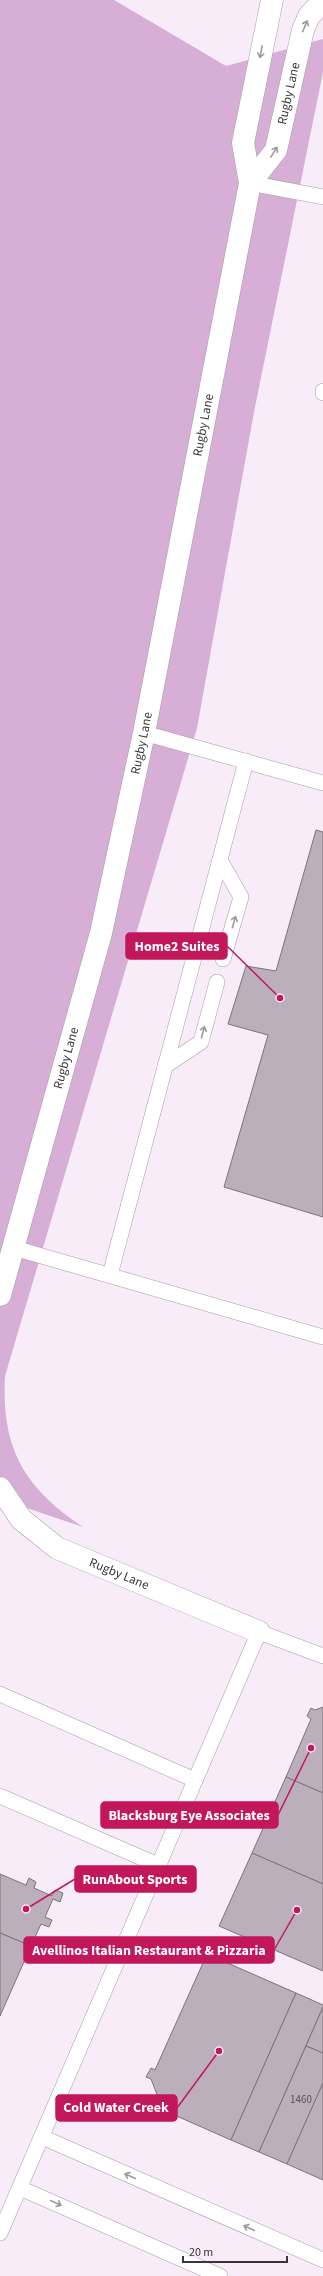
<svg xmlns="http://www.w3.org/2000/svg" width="323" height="2276" viewBox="0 0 323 2276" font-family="'Source Sans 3',sans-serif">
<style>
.green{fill:#d6aed6}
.building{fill:#bbafbb;stroke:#7d727d}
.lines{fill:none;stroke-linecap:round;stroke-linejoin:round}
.service-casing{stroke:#a89ca8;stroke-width:16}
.minor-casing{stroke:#a89ca8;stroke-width:23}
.service{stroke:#fff;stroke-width:15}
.minor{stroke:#fff;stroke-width:22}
.oneway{stroke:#9c9a9c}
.labels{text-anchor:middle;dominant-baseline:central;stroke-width:3;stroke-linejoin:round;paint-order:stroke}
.number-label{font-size:11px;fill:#5a545a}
.street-label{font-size:13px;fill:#3a3539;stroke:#f8ecf8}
.leader{fill:none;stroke:#c2185b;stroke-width:1.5}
.callout-dot{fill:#c2185b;stroke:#f8ecf8;stroke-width:1.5}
.callout{fill:#c2185b;stroke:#c2185b;stroke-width:1.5}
.callout-label{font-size:14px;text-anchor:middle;font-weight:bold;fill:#fff}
</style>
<rect width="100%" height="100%" fill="#f8ecf8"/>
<path class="green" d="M 0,0 L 114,0 L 226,66 L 323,39 L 323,72 L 254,412 L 197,728 L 5,1376 C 1,1448 24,1488 83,1527 L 0,1499 Z"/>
<g class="building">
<polygon points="316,830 323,832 323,1217 224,1187 268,1035 228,1024 246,966 276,971"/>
<polygon points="323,1707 323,1793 286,1777 311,1719 307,1716 311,1708 315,1710"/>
<polygon points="286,1777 323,1793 323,1884 252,1853"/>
<polygon points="252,1853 323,1884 323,1971 219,1926"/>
<polygon points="0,1874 26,1885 29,1878 36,1882 34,1888 52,1896 55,1890 63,1893 60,1902 53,1899 45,1917 52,1920 49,1927 41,1924 31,1946 0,1933"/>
<polygon points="0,1933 31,1946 0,2016"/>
<polygon points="207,1954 296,1993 231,2140 172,2114 170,2118 161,2114 163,2110 151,2079 146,2077 151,2068 155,2070"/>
<polygon points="296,1993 323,2005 323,2007 259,2152 231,2140"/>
<polygon points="323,2007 323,2053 306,2046"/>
<polygon points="306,2046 323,2053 323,2083 287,2164 259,2152"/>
<polygon points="323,2083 323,2180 287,2164"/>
</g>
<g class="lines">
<defs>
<g id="service">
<polyline points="250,183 323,197"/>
<polyline points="323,393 323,391"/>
<polyline points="144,733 323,783"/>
<polyline points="220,860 241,897 223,959"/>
<polyline points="165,1066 201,1042 217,982"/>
<polyline points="14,1248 323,1337"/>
<polyline points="110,1275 246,761"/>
<polyline points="0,1694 195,1780"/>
<polyline points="0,1796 158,1865"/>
<polyline points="42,2137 323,2260"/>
<polyline points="20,2188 220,2276"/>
<polyline points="0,2233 259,1632 323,1656"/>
</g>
<g id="minor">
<path id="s1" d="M 250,183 L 276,150 L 303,30 L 309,16 L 323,1"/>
<path id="s2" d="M 0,1295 L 101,933 L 144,733 L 250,183 L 243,143 L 272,0"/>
<path id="s3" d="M 0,1488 L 21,1519 L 57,1548 L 259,1632"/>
</g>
</defs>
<use href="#service" class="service-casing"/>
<use href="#minor" class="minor-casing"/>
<use href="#service" class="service"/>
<use href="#minor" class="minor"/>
</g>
<defs><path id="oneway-shaft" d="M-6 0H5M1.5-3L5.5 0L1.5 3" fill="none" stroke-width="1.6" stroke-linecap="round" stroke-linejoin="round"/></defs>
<g class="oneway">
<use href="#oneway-shaft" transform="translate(305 26) rotate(-68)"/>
<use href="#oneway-shaft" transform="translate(261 52) rotate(101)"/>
<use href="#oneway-shaft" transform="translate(274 152) rotate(-58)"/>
<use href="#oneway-shaft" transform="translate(234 922) rotate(-74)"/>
<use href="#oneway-shaft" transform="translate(203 1032) rotate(-75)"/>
<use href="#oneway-shaft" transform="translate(130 2176) rotate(-156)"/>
<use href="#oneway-shaft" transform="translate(56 2203) rotate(24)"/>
<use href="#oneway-shaft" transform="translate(249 2228) rotate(-156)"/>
</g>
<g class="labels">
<g class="number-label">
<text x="301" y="2099">1460</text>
</g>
<g class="street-label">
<text stroke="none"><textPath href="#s1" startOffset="100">Rugby Lane</textPath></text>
<text stroke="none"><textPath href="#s2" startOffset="894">Rugby Lane</textPath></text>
<text stroke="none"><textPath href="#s2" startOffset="570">Rugby Lane</textPath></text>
<text stroke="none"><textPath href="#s2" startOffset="246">Rugby Lane</textPath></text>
<text stroke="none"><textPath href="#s3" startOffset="151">Rugby Lane</textPath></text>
</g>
</g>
<path class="leader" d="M280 998L227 946M311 1748L278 1815M26 1909L75 1879M297 1910L274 1950M219 2051L177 2108"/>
<g class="callout-dot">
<circle cx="280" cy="998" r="4"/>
<circle cx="311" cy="1748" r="4"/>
<circle cx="26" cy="1909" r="4"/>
<circle cx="297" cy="1910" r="4"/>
<circle cx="219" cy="2051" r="4"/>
</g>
<g class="callout">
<rect x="126" y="933" width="101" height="26" rx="4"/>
<rect x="101" y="1802" width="177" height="26" rx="4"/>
<rect x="75" y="1866" width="121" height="26" rx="4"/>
<rect x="24" y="1937" width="250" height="26" rx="4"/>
<rect x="56" y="2095" width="121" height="26" rx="4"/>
</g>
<g class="callout-label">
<text x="177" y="951">Home2 Suites</text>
<text x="189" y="1820">Blacksburg Eye Associates</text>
<text x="135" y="1884">RunAbout Sports</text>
<text x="149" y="1955">Avellinos Italian Restaurant &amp; Pizzaria</text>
<text x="116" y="2112">Cold Water Creek</text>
</g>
<path d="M183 2256v6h104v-6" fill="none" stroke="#3a3539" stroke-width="2"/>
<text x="189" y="2256" font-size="12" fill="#3a3539" stroke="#f8ecf8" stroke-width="3" paint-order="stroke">20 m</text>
</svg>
